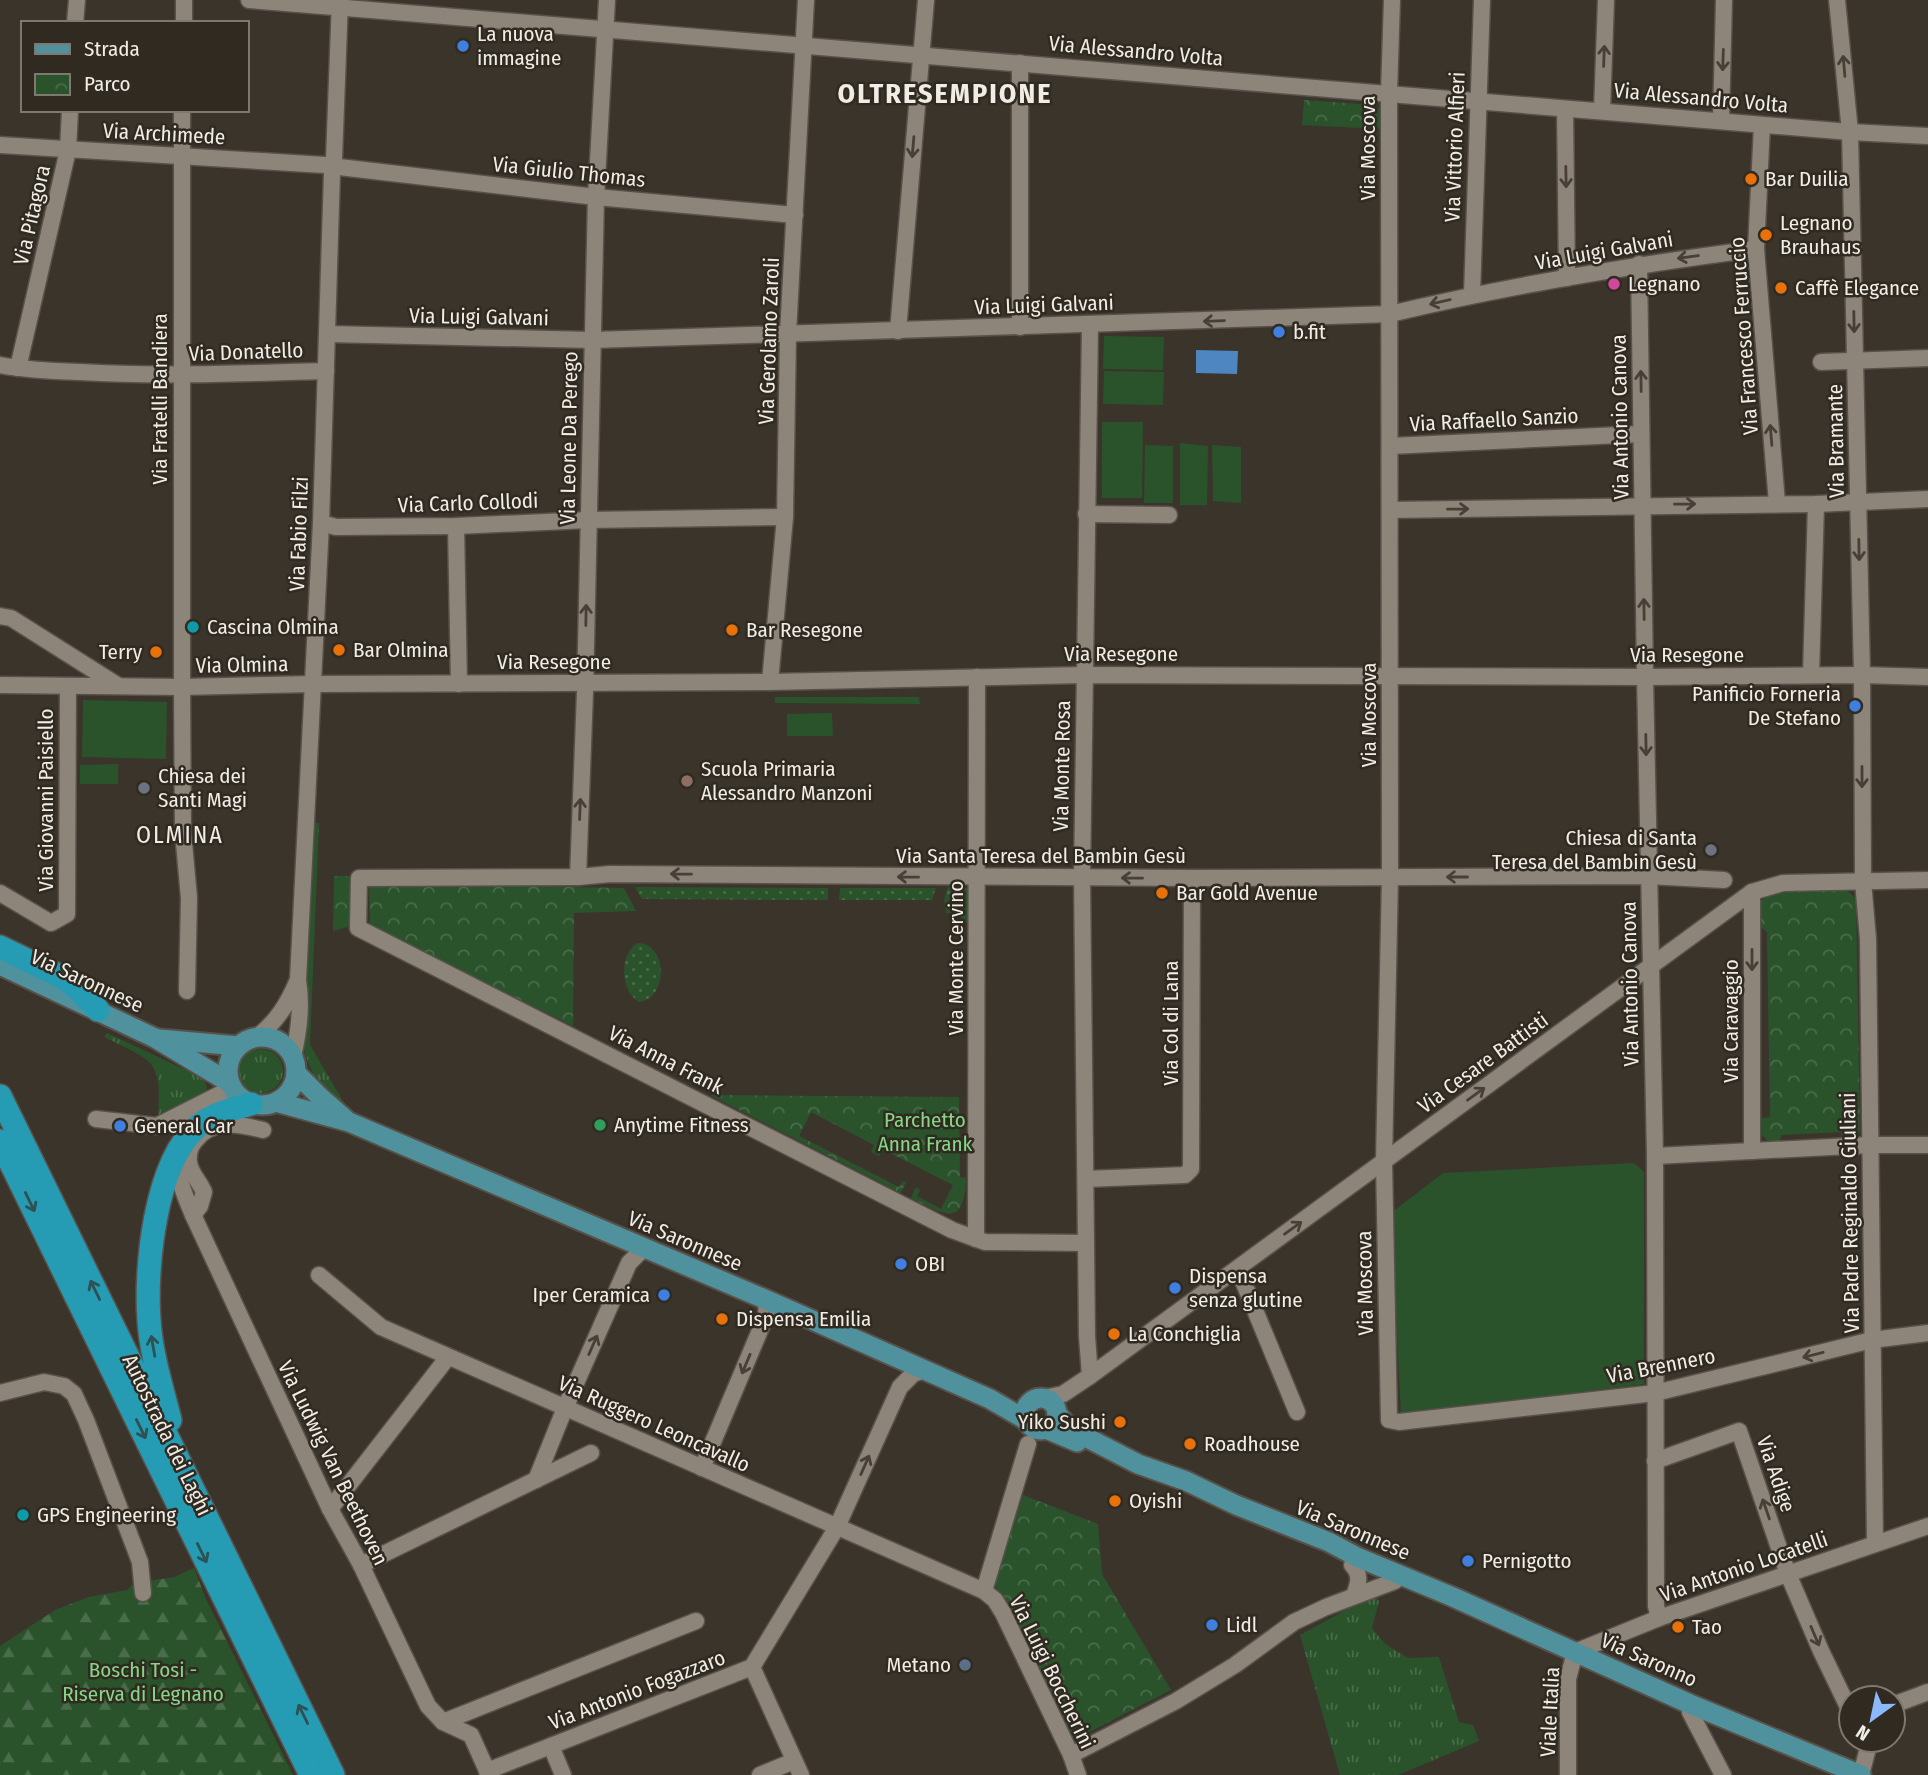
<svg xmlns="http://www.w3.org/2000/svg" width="1928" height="1775" viewBox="0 0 1928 1775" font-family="'Fira Sans Condensed',sans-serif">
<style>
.grass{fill:url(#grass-tufts)}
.forest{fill:url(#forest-firs)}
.park{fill:url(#park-crowns)}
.garden{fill:url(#garden-dots)}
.pitch{fill:#2a532b}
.water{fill:#4d86c0}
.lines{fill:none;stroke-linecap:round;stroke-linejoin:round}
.minor-casing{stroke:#58514a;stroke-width:19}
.major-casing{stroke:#58514a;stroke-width:23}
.highway-casing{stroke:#58514a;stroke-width:26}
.minor{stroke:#8d847a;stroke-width:16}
.major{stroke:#4f929d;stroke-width:19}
.highway{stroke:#269bb4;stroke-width:23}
.oneway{stroke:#474037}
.oneway2{stroke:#2c5254}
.shop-dot{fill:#3f7fe0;stroke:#302a21;stroke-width:2.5}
.food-dot{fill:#e8710a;stroke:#302a21;stroke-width:2.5}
.hotel-dot{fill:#d1479c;stroke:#302a21;stroke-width:2.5}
.culture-dot{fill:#0f9aa8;stroke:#302a21;stroke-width:2.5}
.education-dot{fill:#8d6e63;stroke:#302a21;stroke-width:2.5}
.worship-dot{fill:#6b7280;stroke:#302a21;stroke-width:2.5}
.leisure-dot{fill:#2e9e5b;stroke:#302a21;stroke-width:2.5}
.service-dot{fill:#5c6f8a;stroke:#302a21;stroke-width:2.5}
.labels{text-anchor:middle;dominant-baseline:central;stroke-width:5;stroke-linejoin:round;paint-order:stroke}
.poi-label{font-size:21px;fill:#f0ece6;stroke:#302a21;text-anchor:start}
.street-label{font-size:21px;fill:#f0ece6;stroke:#302a21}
.park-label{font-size:21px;fill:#85d787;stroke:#302a21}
.quarter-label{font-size:24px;letter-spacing:2px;fill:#f0ece6;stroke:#302a21}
.district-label{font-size:28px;font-weight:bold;letter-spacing:2px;fill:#f0ece6;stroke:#302a21}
</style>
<defs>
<pattern id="grass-tufts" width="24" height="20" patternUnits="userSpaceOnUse" patternTransform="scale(1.75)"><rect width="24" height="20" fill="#2a532b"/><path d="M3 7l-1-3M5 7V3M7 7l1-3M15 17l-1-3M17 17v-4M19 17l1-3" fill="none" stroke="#496c4a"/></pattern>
<pattern id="forest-firs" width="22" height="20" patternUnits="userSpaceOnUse" patternTransform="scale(1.75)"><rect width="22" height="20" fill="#2a532b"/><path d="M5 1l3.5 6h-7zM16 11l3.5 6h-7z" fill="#496c4a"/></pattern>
<pattern id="park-crowns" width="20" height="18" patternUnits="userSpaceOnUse" patternTransform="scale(1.75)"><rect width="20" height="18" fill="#2a532b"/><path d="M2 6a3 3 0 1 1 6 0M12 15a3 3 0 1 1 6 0" fill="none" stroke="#496c4a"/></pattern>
<pattern id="garden-dots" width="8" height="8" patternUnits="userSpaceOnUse" patternTransform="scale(1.75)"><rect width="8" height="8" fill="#2a532b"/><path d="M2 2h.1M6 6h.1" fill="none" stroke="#496c4a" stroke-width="1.8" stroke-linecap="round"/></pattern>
</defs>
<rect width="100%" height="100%" fill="#3b342b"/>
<g class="grass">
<path d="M 311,823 L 319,823 L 310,1045 L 344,1103 C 320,1096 310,1069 302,1045 Z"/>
<path d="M 107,1033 L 203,1078 L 207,1088 L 204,1096 L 158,1120 C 162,1059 156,1063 104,1037 Z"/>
<circle cx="261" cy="1071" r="22"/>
<polygon points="1373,1595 1379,1601 1372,1628 1385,1644 1408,1658 1439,1657 1459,1722 1473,1725 1479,1741 1398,1775 1340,1775 1300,1635"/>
</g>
<polygon class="forest" points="194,1568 206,1599 293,1775 0,1775 0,1646 55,1610 89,1597 127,1590 135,1583 174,1577"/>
<g class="park">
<polygon points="1304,100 1375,105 1381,110 1381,129 1302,125"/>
<polygon points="334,876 352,876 351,926 333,931"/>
<polygon points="369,883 624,888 636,911 574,913 573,1026 370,925"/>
<polygon points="1792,890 1847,890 1856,899 1860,1131 1854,1140 1842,1141 1841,1132 1781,1135 1780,1143 1770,1143 1762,1135 1762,1118 1770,1117 1767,932 1759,926 1759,902 1772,894"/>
<path d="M 710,1095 L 959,1097 L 960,1177 L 966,1178 C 964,1229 945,1215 911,1198 L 916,1187 L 920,1190 L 917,1196 L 941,1209 L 953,1185 L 884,1150 L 879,1156 L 871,1152 L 874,1145 L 811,1112 L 799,1136 L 899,1187 L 903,1181 L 906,1182 L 901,1193 Z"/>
<polygon points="1023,1495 1098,1524 1102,1574 1171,1690 1074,1740 994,1583"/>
</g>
<g class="garden">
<polygon points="635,887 828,888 828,900 642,899"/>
<polygon points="948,887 963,887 969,889 973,922 962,923 961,913 946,913 944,900"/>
<polygon points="840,888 936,888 932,900 839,900"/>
<path d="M 637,943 C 668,943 669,998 639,1002 C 620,991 619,955 637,943 Z"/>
</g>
<g class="pitch">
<polygon points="1104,336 1164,337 1163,370 1103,369"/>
<polygon points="1104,371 1164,372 1163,405 1103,404"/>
<polygon points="1102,422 1143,422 1142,498 1102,498"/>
<polygon points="1180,443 1208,446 1207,505 1180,505"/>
<polygon points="1145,445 1173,446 1173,503 1144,503"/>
<polygon points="1212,445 1241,447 1241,503 1213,501"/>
<polygon points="775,697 919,697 920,704 775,703"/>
<polygon points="83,700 167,702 166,759 82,757"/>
<polygon points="832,713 833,736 787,736 787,714"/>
<polygon points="118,764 118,784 80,784 80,765"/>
<polygon points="1634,1163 1644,1172 1644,1384 1401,1415 1391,1213 1443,1173"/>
</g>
<polygon class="water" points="1196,350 1238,351 1237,374 1196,373"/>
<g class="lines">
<defs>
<g id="minor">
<polyline points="249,0 1850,132 1928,136"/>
<polyline points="1392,0 1389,93 1390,877 1384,1161 1389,1420 1399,1422 1655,1393 1872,1340 1928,1333"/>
<polyline points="1837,0 1850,132 1862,675 1863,881 1868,939 1875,1544"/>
<polyline points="75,23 77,0"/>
<polyline points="184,23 184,0"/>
<polyline points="1565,109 1567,278"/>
<polyline points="182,110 182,687 183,832 189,898 187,991"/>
<polyline points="1602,111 1606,0"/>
<polyline points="1721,121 1724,0"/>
<polyline points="1762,125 1756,249 1777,503"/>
<polyline points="0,145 325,165"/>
<polyline points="334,159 340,0"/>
<polyline points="339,167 596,197 795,215"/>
<polyline points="1639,264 1645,677 1655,1156 1656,1606 1659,1618"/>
<polyline points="1472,295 1482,0"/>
<polyline points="1090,325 1082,877 1087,1336 1090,1376"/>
<polyline points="1020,327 1020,63"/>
<polyline points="898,331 926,0"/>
<path d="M 328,334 L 592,340 L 1390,314 C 1511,285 1633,265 1756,249"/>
<polyline points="1821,362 1928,358"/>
<path d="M 0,365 C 26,370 53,371 80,372 C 162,377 244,373 326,371"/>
<polyline points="18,368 68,150 70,110"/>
<polyline points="1390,446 1641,434"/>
<polyline points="1390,510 1816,504 1928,499"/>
<polyline points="1086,514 1169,515"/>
<polyline points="321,523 336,527 456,526 588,520 785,517"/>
<polyline points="456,526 459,684"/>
<polyline points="0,616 11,618 117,685"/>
<polyline points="1811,675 1816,504"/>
<polyline points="770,682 785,517 788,334 806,0"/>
<polyline points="0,685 182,687 313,684 770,682 1084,675 1645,677 1862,675 1928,677"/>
<polyline points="578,877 585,692 596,197 607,0"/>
<polyline points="0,893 51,923 67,914 68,686"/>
<path d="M 257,1037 C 277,1021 287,1005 297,982"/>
<path d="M 293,1056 C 299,1032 302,1005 298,980 L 321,523 L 332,173"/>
<polyline points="96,1119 157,1126 232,1088"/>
<polyline points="1752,1151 1752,892"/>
<path d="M 179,1154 C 175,1175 185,1196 193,1215 L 330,1509 L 361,1565 L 428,1706 L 443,1722 L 471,1735 L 489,1775"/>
<polyline points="1655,1156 1870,1145 1928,1145"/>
<polyline points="1086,1179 1185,1175 1191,1169 1192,878"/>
<path d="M 193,1215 L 200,1206 L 204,1192 C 200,1182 190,1173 189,1162 C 188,1154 190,1147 195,1141 C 212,1118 239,1124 263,1130"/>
<polyline points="976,1239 977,677"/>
<polyline points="1086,1243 985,1242 952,1230 358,928 359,878 578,877 610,874 1192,878 1648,876 1724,880"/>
<polyline points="1238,1269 1297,1412"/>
<polyline points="319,1275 381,1327 984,1591 995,1600 1003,1613 1071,1755 1078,1775"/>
<polyline points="0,1393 44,1382 64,1386 74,1394 86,1420 140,1562 143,1593"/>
<polyline points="1044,1398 1063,1394 1090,1376 1752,892 1783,883 1928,880"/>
<polyline points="1655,1461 1739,1431 1788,1574 1821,1651 1851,1713"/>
<polyline points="702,1468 766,1316 767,1300"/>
<polyline points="536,1480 565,1408 629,1263 644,1248"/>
<polyline points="330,1509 448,1357"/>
<polyline points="361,1565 591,1453"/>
<path d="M 1352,1565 C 1362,1575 1358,1584 1354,1596"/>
<polyline points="984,1591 1028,1444"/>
<polyline points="752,1667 801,1775"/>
<polyline points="1690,1704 1690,1712 1723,1775"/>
<polyline points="1893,1705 1928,1692"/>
<polyline points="443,1722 696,1621"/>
<polyline points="551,1746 563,1775"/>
<polyline points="1071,1755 1176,1701 1235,1665 1294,1622 1326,1607 1395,1581"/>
<polyline points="487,1771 752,1667 837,1527 900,1387 913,1374 925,1370"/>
<polyline points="760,1775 794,1761"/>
<polyline points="1568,1775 1568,1679 1575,1652 1659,1618 1928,1526"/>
<polyline points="1861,1775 1868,1748 1864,1740"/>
</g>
<g id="major">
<polyline points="0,965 155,1038 230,1083"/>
<circle cx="262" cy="1071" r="34"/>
<polyline points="159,1039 238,1046"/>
<polyline points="296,1073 320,1097 345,1119"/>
<polyline points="276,1102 349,1122 767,1300 990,1399 1026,1420"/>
<circle cx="1041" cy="1414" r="16"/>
<polyline points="1057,1414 1072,1430 1138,1464 1186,1481 1236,1505 1329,1542 1357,1557 1453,1597 1690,1704 1861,1775"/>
<polyline points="1046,1429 1077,1442"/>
</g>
<g id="highway">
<polyline points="0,947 64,978 82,993 98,1010"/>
<polyline points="0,1096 333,1775"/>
<polyline points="0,1141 311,1775"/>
<path d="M 170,1420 C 162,1388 151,1354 149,1320 C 145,1268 155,1163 197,1127 C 211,1114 233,1109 251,1104"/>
</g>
</defs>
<use href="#minor" class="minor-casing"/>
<use href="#major" class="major-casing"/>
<use href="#highway" class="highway-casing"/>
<use href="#minor" class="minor"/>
<use href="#major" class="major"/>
<use href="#highway" class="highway"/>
</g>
<defs><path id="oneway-shaft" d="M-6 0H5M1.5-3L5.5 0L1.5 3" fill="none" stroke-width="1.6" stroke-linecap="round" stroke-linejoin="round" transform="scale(1.75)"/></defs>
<g class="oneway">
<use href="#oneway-shaft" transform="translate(1604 56) rotate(-88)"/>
<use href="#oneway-shaft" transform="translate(1723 60) rotate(92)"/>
<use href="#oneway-shaft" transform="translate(1844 66) rotate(-95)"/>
<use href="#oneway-shaft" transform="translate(913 147) rotate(95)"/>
<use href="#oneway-shaft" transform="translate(1566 177) rotate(89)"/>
<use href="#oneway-shaft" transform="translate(1688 257) rotate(172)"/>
<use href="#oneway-shaft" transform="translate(1440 302) rotate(167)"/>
<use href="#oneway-shaft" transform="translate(1214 321) rotate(178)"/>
<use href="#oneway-shaft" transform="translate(1854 322) rotate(89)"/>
<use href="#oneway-shaft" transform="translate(1641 381) rotate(-91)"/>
<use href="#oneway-shaft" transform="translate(1771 435) rotate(-95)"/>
<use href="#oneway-shaft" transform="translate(1685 504) rotate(-1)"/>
<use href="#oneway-shaft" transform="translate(1458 509) rotate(-1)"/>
<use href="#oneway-shaft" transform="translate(1859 550) rotate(89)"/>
<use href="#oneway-shaft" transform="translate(1644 609) rotate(-91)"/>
<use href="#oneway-shaft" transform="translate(586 615) rotate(-89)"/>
<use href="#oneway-shaft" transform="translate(1646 745) rotate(89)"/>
<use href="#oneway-shaft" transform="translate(1862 777) rotate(90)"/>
<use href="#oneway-shaft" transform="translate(580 809) rotate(-88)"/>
<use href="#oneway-shaft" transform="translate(681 874) rotate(-179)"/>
<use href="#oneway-shaft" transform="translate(908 877) rotate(-179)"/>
<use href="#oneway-shaft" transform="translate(1457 877) rotate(180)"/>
<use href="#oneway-shaft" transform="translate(1132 878) rotate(-179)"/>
<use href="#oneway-shaft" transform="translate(1752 960) rotate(90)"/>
<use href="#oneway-shaft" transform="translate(1476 1094) rotate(-36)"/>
<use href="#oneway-shaft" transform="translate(1293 1228) rotate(-36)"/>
<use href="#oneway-shaft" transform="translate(593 1345) rotate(-66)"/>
<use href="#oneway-shaft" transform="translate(1813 1355) rotate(166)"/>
<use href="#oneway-shaft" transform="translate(746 1364) rotate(113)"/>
<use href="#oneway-shaft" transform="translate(865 1465) rotate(-66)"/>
<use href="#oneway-shaft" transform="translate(1766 1509) rotate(-109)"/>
<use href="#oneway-shaft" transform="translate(1815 1636) rotate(67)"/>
</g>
<g class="oneway2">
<use href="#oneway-shaft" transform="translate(30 1202) rotate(64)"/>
<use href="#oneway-shaft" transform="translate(95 1290) rotate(-116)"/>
<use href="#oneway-shaft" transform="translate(153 1346) rotate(-100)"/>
<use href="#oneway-shaft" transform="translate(141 1429) rotate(64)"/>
<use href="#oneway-shaft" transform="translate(202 1553) rotate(64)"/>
<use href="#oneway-shaft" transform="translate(303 1714) rotate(-116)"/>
</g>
<g class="shop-dot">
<circle cx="463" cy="46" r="7"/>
<circle cx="1279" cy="332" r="7"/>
<circle cx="1855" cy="706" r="7"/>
<circle cx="120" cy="1126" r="7"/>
<circle cx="901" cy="1264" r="7"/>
<circle cx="1175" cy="1288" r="7"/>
<circle cx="664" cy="1295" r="7"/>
<circle cx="1468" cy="1561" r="7"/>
<circle cx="1212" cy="1625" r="7"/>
</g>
<g class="food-dot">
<circle cx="1751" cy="179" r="7"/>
<circle cx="1766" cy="235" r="7"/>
<circle cx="1781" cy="288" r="7"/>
<circle cx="732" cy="630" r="7"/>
<circle cx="339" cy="650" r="7"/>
<circle cx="156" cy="652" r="7"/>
<circle cx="1162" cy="893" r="7"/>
<circle cx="722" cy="1319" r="7"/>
<circle cx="1114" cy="1334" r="7"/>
<circle cx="1120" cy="1422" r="7"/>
<circle cx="1190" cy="1444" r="7"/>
<circle cx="1115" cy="1501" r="7"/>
<circle cx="1678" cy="1627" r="7"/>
</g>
<circle class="hotel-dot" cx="1614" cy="284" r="7"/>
<g class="culture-dot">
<circle cx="193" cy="627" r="7"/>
<circle cx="23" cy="1515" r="7"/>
</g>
<circle class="education-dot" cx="687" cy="781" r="7"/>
<g class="worship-dot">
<circle cx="144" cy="788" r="7"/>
<circle cx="1711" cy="850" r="7"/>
</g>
<circle class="leisure-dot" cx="600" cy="1125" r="7"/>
<circle class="service-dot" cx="965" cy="1665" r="7"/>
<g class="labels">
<g class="poi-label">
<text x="477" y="34">La nuova<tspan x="477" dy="24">immagine</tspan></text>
<text x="1765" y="179">Bar Duilia</text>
<text x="1780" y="223">Legnano<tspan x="1780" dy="24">Brauhaus</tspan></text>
<text x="1628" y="284">Legnano</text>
<text x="1795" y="288">Caffè Elegance</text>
<text x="1293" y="332">b.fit</text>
<text x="207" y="627">Cascina Olmina</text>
<text x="746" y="630">Bar Resegone</text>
<text x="353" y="650">Bar Olmina</text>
<text x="142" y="652" text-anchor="end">Terry</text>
<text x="1841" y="694" text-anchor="end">Panificio Forneria<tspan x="1841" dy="24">De Stefano</tspan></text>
<text x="701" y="769">Scuola Primaria<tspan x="701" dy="24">Alessandro Manzoni</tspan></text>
<text x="158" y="776">Chiesa dei<tspan x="158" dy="24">Santi Magi</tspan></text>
<text x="1697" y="838" text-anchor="end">Chiesa di Santa<tspan x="1697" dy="24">Teresa del Bambin Gesù</tspan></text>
<text x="1176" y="893">Bar Gold Avenue</text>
<text x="614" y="1125">Anytime Fitness</text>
<text x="134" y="1126">General Car</text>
<text x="915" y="1264">OBI</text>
<text x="1189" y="1276">Dispensa<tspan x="1189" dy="24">senza glutine</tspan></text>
<text x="650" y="1295" text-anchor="end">Iper Ceramica</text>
<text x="736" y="1319">Dispensa Emilia</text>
<text x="1128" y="1334">La Conchiglia</text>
<text x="1106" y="1422" text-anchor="end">Yiko Sushi</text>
<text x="1204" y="1444">Roadhouse</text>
<text x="1129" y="1501">Oyishi</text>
<text x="37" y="1515">GPS Engineering</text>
<text x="1482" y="1561">Pernigotto</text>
<text x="1226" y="1625">Lidl</text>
<text x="1692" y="1627">Tao</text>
<text x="951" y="1665" text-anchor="end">Metano</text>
</g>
<g class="street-label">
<text transform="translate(1136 51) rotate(5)">Via Alessandro Volta</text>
<text transform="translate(1701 98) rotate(5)">Via Alessandro Volta</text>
<text transform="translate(164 134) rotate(3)">Via Archimede</text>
<text transform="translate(1455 147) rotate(-88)">Via Vittorio Alfieri</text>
<text transform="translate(1368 148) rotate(-90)">Via Moscova</text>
<text transform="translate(569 172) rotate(6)">Via Giulio Thomas</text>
<text transform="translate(32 215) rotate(-77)">Via Pitagora</text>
<text transform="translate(1604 251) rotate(-10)">Via Luigi Galvani</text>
<text transform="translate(1044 305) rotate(-2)">Via Luigi Galvani</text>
<text transform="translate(479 317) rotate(1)">Via Luigi Galvani</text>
<text transform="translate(1744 336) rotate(-94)">Via Francesco Ferruccio</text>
<text transform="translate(769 341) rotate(-88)">Via Gerolamo Zaroli</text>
<text transform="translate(246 352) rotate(-2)">Via Donatello</text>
<text transform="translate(160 399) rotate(-90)">Via Fratelli Bandiera</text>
<text transform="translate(1620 417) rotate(-91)">Via Antonio Canova</text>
<text transform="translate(1494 420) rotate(-3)">Via Raffaello Sanzio</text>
<text transform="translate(569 438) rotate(-89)">Via Leone Da Perego</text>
<text transform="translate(1836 441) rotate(-91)">Via Bramante</text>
<text transform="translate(468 503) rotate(-2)">Via Carlo Collodi</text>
<text transform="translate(299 534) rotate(-88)">Via Fabio Filzi</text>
<text x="1121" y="654">Via Resegone</text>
<text x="1687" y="655">Via Resegone</text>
<text x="554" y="662">Via Resegone</text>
<text transform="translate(242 665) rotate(-1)">Via Olmina</text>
<text transform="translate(1369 715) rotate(-90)">Via Moscova</text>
<text transform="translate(1062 766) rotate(-89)">Via Monte Rosa</text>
<text transform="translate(46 800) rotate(-90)">Via Giovanni Paisiello</text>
<text x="1041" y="856">Via Santa Teresa del Bambin Gesù</text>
<text transform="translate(956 958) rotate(-90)">Via Monte Cervino</text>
<text transform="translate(87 981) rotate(25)">Via Saronnese</text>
<text transform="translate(1630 984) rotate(-91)">Via Antonio Canova</text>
<text transform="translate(1731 1021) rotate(-90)">Via Caravaggio</text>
<text transform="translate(1171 1023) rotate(-90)">Via Col di Lana</text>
<text transform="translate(666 1060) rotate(27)">Via Anna Frank</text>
<text transform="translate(1483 1063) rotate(-36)">Via Cesare Battisti</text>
<text transform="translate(1850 1213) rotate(-91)">Via Padre Reginaldo Giuliani</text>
<text transform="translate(685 1241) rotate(23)">Via Saronnese</text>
<text transform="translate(1365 1283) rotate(-91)">Via Moscova</text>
<text transform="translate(1661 1366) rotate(-11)">Via Brennero</text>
<text transform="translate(654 1424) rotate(24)">Via Ruggero Leoncavallo</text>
<text transform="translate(167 1435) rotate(64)">Autostrada dei Laghi</text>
<text transform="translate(333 1463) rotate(64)">Via Ludwig Van Beethoven</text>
<text transform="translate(1776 1474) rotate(71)">Via Adige</text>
<text transform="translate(1353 1530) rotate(23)">Via Saronnese</text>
<text transform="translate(1744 1567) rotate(-19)">Via Antonio Locatelli</text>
<text transform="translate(1649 1660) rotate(24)">Via Saronno</text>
<text transform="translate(1052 1672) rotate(64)">Via Luigi Boccherini</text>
<text transform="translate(637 1690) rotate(-21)">Via Antonio Fogazzaro</text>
<text transform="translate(1550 1712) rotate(-87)">Viale Italia</text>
</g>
<g class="park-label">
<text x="925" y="1120">Parchetto<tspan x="925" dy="24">Anna Frank</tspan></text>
<text x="143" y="1670">Boschi Tosi -<tspan x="143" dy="24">Riserva di Legnano</tspan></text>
</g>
<g class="quarter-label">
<text x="180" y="835">OLMINA</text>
</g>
<g class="district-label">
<text x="945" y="93">OLTRESEMPIONE</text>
</g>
</g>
<rect x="21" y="21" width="228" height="91" fill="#302a21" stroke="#7d7870" stroke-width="2"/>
<rect x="35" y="44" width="35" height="10" fill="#4f929d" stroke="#7d7870" stroke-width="2"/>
<text x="84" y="56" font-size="21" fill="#f0ece6">Strada</text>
<rect x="35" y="74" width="35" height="21" fill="url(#park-crowns)" stroke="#7d7870" stroke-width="2"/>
<text x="84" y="91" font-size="21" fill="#f0ece6">Parco</text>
<g transform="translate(1872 1719) rotate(213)"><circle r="33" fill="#302a21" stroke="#7d7870" stroke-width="2"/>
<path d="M0-5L12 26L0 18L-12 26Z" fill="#8cb9fc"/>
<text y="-10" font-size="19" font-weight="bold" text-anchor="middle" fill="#f0ece6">N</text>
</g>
</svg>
